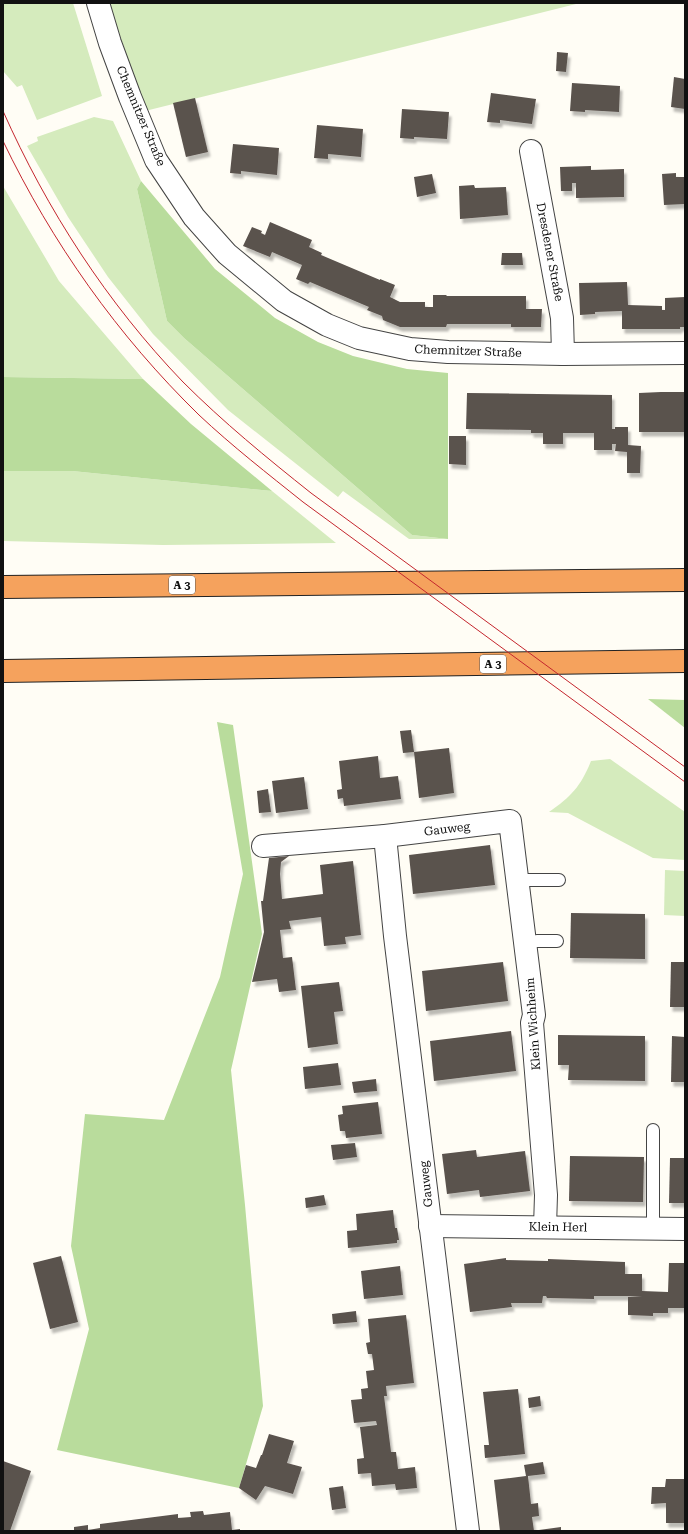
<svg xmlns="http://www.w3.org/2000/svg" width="688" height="1534" viewBox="0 0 688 1534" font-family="'Roboto Serif',serif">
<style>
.green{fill:#d5ebbd}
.forest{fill:#b9dc9c}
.building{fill:#5a524d;filter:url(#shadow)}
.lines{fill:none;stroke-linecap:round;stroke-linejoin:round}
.lane-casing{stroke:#444;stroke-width:14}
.street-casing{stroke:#444;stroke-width:24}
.highway-casing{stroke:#222;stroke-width:24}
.lane{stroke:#fff;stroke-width:12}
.street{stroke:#fff;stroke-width:22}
.highway{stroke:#f5a25d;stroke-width:22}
.tram{stroke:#c4262e;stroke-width:1}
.labels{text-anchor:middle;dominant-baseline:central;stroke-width:4;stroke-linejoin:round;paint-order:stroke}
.shield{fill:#fff;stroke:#585858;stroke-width:1}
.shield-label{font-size:11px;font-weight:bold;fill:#111}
.street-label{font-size:12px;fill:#111;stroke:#fff}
</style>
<defs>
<filter id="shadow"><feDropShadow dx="2.5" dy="4.5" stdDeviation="1" flood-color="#0004"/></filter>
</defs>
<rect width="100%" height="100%" fill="#fffdf5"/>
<g class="green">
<polygon points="3,3 73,3 102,96 37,120 22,85 17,87 3,71"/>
<polygon points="109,3 580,3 145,111"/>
<polygon points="94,117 113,121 141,181 137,189 167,321 184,338 412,535 448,539 409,539 343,491 338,497 228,410 153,334 108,277 68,217 27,146 38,141 37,137"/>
<polygon points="3,186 59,281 143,379 3,377"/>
<polygon points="3,471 72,471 272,491 336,543 163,545 3,541"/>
<path d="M 610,759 L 685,812 L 685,860 L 653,858 L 568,813 L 549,812 C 571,797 581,786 591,761 Z"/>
<polygon points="665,870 685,871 685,916 664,915"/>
</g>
<g class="forest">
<polygon points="141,181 215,269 275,318 318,342 353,356 407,369 448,373 448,539 412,535 184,338 167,321 137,189"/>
<polygon points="3,377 143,379 191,424 272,491 72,471 3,471"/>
<polygon points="648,699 685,700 685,728"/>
<polygon points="217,722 233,725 262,934 231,1070 245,1205 263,1406 239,1488 57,1450 89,1329 71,1246 85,1114 164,1120 220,977 243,874"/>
</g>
<g class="building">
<polygon points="557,52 568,53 566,72 556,71"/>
<polygon points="674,77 685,79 685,109 671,107"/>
<polygon points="572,83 620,86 619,112 585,110 585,112 570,111"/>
<polygon points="491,93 536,99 532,124 500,120 500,123 487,122"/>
<polygon points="195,98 208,152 186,157 173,103"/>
<polygon points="402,109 449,112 447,139 414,137 414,139 400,138"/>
<polygon points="317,125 363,129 361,157 328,154 328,159 314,158"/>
<polygon points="233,144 279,148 277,175 241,171 241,174 230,173"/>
<polygon points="591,166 591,170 624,169 624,197 576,198 576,183 572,183 572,191 561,191 560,167"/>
<polygon points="676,173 676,177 685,177 685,204 664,205 662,174"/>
<polygon points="432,174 436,193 417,197 414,177"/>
<polygon points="474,185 475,188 506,187 508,215 460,219 459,186"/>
<polygon points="270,222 312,240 309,247 322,253 321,255 380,280 380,279 395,285 390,297 400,302 425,302 425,307 433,307 433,295 447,295 446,296 526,296 526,309 542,309 541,327 511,327 511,324 447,324 446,327 400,327 383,320 382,316 367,310 369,307 310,282 308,284 296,279 302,265 272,252 270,257 243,246 252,227 262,231 261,233 265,235"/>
<polygon points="502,253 522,253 523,265 501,265"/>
<polygon points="627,282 628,305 662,306 662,310 665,310 665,298 685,297 685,327 680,327 680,329 622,329 622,311 595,312 595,314 580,315 579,283"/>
<polygon points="661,392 685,392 685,432 639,432 639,393"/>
<polygon points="467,393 612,395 612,429 615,429 615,427 628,427 628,445 641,446 640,473 627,473 627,452 615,451 616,444 612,444 612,450 594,450 594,433 563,433 563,444 543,444 543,433 531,433 531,430 466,429"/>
<polygon points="449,436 466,436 466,465 449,464"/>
<polygon points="411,730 414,752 403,753 400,731"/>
<polygon points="449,748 454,793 419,798 414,752"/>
<polygon points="378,756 380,778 398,776 401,799 344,806 343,798 338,799 337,790 342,789 339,761"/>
<polygon points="304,777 308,809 276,813 272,781"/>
<polygon points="268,789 271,812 259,813 257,791"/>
<polygon points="490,845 495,885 413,894 409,855"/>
<polygon points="289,856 281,862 280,874 282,899 323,894 320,865 353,861 361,935 345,937 346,944 324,946 321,917 289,921 291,929 280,930 283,958 292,957 296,990 279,992 277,979 252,982 264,932 261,901 263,901 269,858"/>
<polygon points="571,913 645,914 645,959 570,958"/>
<polygon points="503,962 508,1001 426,1011 422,971"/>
<polygon points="671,962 685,962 685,1007 670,1007"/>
<polygon points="339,982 343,1011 334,1012 338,1044 308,1048 301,986"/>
<polygon points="511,1031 516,1071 434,1081 430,1041"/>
<polygon points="558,1035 645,1036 645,1081 568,1080 569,1065 558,1065"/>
<polygon points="672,1036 685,1037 685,1082 671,1082"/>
<polygon points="338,1063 341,1085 305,1089 303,1067"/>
<polygon points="376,1079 377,1091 354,1093 352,1082"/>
<polygon points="378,1102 382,1134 346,1138 345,1131 340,1131 338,1115 343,1114 342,1106"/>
<polygon points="355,1143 357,1157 333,1160 331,1145"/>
<polygon points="476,1150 477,1157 525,1151 530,1191 480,1197 479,1190 447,1194 442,1154"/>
<polygon points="570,1156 644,1157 643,1202 569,1201"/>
<polygon points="670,1158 685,1158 685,1203 669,1203"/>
<polygon points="324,1195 326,1205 306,1208 305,1198"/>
<polygon points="393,1210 395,1228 397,1228 399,1240 397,1240 397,1243 348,1248 347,1231 357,1230 356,1214"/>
<polygon points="61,1256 78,1322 50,1329 33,1263"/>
<polygon points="506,1258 506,1260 548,1261 548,1259 625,1262 625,1274 642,1274 642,1291 668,1292 669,1263 685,1263 685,1308 668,1308 668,1313 653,1313 653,1316 628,1315 628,1297 642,1296 594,1296 594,1299 547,1298 546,1296 543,1296 542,1303 511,1303 512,1307 470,1312 464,1264"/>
<polygon points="400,1266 403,1295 364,1299 361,1271"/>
<polygon points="356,1311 357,1322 333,1324 332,1314"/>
<polygon points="406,1315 414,1383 386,1386 387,1396 384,1396 391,1452 396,1452 398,1469 415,1467 417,1488 396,1490 395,1484 372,1486 371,1473 358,1474 357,1459 364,1458 360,1427 377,1425 376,1421 354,1423 351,1400 362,1399 361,1389 368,1388 366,1371 374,1370 372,1354 368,1354 366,1343 370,1342 368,1319"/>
<polygon points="518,1389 525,1454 485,1458 484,1445 489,1445 483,1392"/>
<polygon points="540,1396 541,1406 529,1408 528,1398"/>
<polygon points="269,1434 294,1441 287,1463 302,1467 293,1494 265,1486 256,1500 239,1488 246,1465 256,1468 261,1455 262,1455"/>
<polygon points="3,1461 31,1471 10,1531 3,1531"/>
<polygon points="543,1462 545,1474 528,1476 531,1504 538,1503 539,1516 532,1517 534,1531 500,1531 494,1480 526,1476 524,1465"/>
<polygon points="666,1479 685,1479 685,1523 666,1523 666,1503 651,1504 652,1487 665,1487"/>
<polygon points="343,1486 346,1508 332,1510 329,1488"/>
<polygon points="203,1511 204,1515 230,1512 232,1530 240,1529 240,1531 74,1531 74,1527 88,1525 88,1530 100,1528 100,1524 178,1514 178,1518 191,1517 190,1512"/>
<polygon points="561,1527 561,1531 539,1531 539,1530"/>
</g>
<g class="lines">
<defs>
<g id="lane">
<polyline points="518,881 526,880 559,880"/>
<polyline points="525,944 537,941 557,941"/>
<polyline points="653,1130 653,1229"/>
</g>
<g id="street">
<polyline points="98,3 110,43 130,97 156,160 194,217 227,254 284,301 327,325 359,338 410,349 448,352 563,354 685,353"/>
<polyline points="531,151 562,318 563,354"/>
<polyline points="385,836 395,936 468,1531"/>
<polyline points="263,846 385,836 510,821 534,1015 532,1023 546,1195 545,1227"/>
<polyline points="430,1226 685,1229"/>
</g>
<g id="highway">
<polyline points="3,587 685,580"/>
<polyline points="3,671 685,661"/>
</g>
</defs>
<use href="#lane" class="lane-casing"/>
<use href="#street" class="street-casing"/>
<use href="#highway" class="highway-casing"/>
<use href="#lane" class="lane"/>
<use href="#street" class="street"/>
<use href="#highway" class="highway"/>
<g class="tram">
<path d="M 3,111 C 47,210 107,303 183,382 C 223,422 267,458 311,493 L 685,767"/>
<path d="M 3,141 C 52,243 118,336 199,415 C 232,446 268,474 303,502 L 685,782"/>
</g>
</g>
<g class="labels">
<g class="shield">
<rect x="169" y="576" width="26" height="18" rx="3"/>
<rect x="480" y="655" width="26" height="18" rx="3"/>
</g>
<g class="shield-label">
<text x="182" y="585">A 3</text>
<text x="493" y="664">A 3</text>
</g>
<g class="street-label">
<text transform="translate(141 116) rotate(67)">Chemnitzer Straße</text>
<text transform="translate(550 252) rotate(79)">Dresdener Straße</text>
<text transform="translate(468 351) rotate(2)">Chemnitzer Straße</text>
<text transform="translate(447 829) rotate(-7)">Gauweg</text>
<text transform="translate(533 1024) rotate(-94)">Klein Wichheim</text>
<text transform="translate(426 1184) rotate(-96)">Gauweg</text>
<text transform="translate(558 1227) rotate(1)">Klein Herl</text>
</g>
</g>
<rect width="688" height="1534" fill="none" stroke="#111111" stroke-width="8"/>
</svg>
